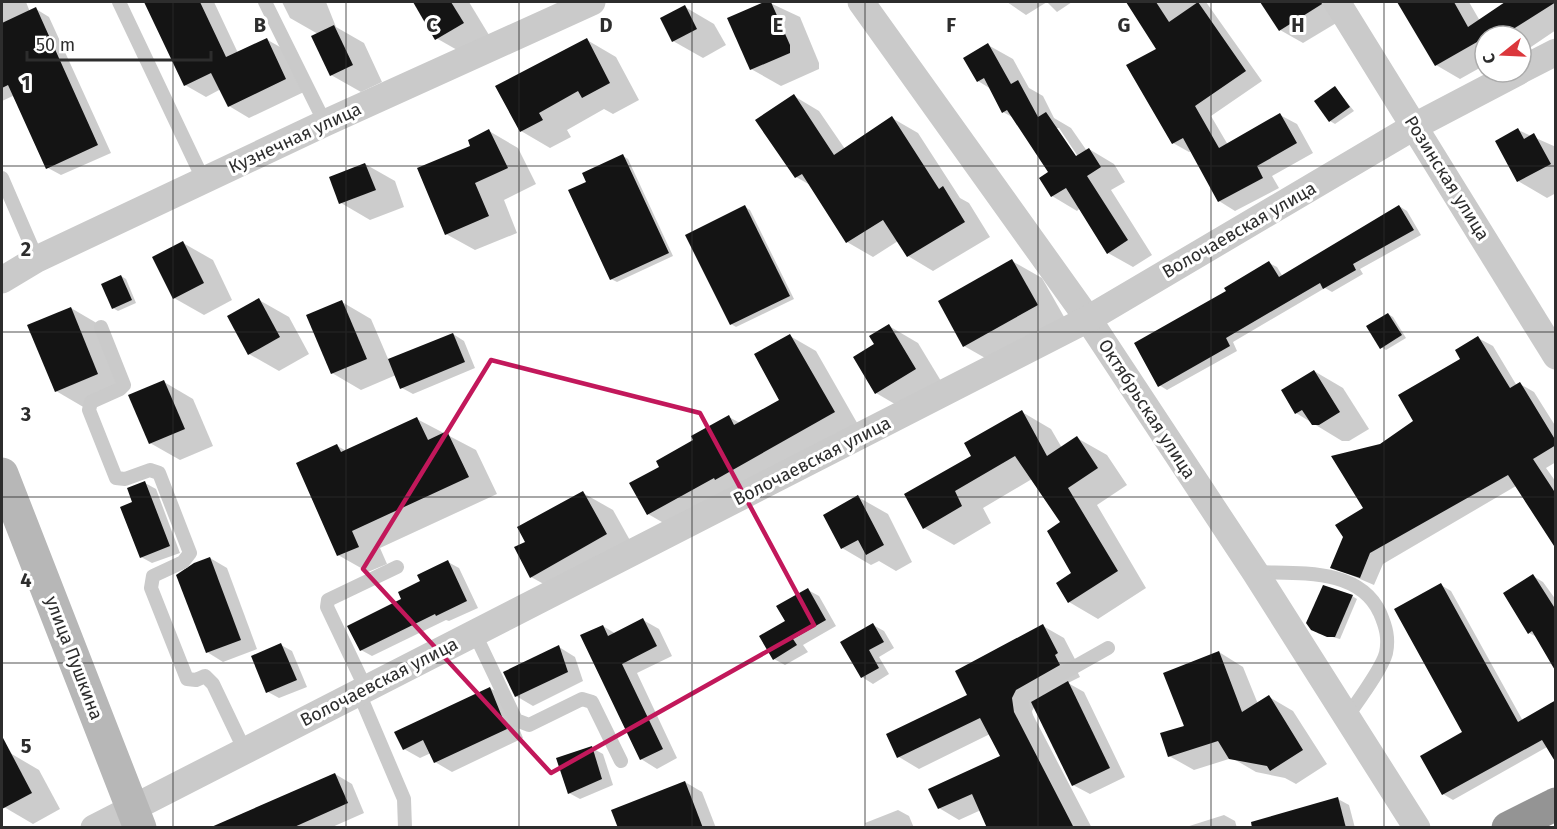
<svg xmlns="http://www.w3.org/2000/svg" width="1557" height="829" viewBox="0 0 1557 829" font-family="'Fira Sans',sans-serif">
<style>
.shadow{fill:#0003;fill-rule:evenodd}
.building{fill:#141414}
.lines{fill:none;stroke-linecap:round;stroke-linejoin:round}
.lane{stroke:#cacaca;stroke-width:14}
.street{stroke:#cacaca;stroke-width:27}
.secondary{stroke:#b7b7b7;stroke-width:33}
.highway{stroke:#949494;stroke-width:33}
.marked{fill:none;stroke:#c2185b;stroke-width:4.5;stroke-linejoin:round}
.grid{fill:none;stroke:#2d2d2d;stroke-width:1.5;stroke-opacity:0.55}
.labels{text-anchor:middle;dominant-baseline:central;stroke-width:6;stroke-linejoin:round;paint-order:stroke}
.street-label{font-size:18px;fill:#2d2d2d;stroke:#fff}
.grid-label{font-size:20px;text-anchor:middle;font-weight:bold;fill:#2d2d2d;stroke:#fff;stroke-width:6;stroke-linejoin:round;paint-order:stroke}
</style>
<rect width="100%" height="100%" fill="#fff"/>
<g class="shadow">
<polygon points="2,2 26,2 30,12 36,9 49,17 111,153 61,175 48,168 15,95 2,101"/>
<polygon points="146,2 214,2 238,53 266,39 287,51 306,91 249,118 229,106 221,89 206,97 185,85"/>
<polygon points="282,2 326,2 336,27 364,43 382,82 361,92 331,75 318,34 290,18"/>
<polygon points="415,2 469,2 492,40 466,55 436,38"/>
<polygon points="768,2 800,17 819,63 819,69 781,86 751,69 729,19"/>
<polygon points="1007,2 1072,2 1057,12 1047,2 1026,15"/>
<polygon points="1128,2 1206,2 1262,81 1211,116 1228,145 1280,115 1297,124 1313,153 1272,176 1279,188 1235,211 1219,201 1192,151 1189,152 1173,143 1158,49"/>
<polygon points="1262,2 1325,2 1338,22 1303,43 1280,30"/>
<polygon points="1404,2 1469,2 1480,21 1508,2 1556,2 1556,30 1528,49 1521,45 1521,36 1485,36 1485,65 1460,79 1436,65 1400,4"/>
<polygon points="685,7 714,24 726,45 703,58 673,41"/>
<polygon points="587,40 616,57 639,100 613,114 604,109 567,130 571,137 550,148 521,131"/>
<path d="M 988,45 L 1013,59 L 1029,88 L 1043,96 L 1054,118 L 1071,128 L 1087,151 L 1089,149 L 1114,164 L 1125,182 L 1111,190 L 1152,255 L 1133,267 L 1108,253 L 1080,208 L 1077,211 L 1052,196 L 1050,173 L 1014,118 L 1003,112 L 991,89 L 978,81 ZM 1055,128 L 1059,128 L 1081,161 L 1078,163 Z"/>
<polygon points="1335,88 1354,111 1335,124 1330,121"/>
<polygon points="794,96 819,111 845,149 892,118 918,133 960,198 969,203 990,237 933,271 908,256 898,241 873,257 847,242 812,186 796,177"/>
<polygon points="1518,130 1556,147 1556,193 1547,198 1518,181"/>
<polygon points="489,131 518,148 536,184 504,200 517,233 475,250 446,234 472,147"/>
<polygon points="623,156 628,159 673,256 617,282 611,279 570,191 588,182"/>
<polygon points="365,164 395,181 404,207 370,220 341,203 330,178"/>
<polygon points="1399,206 1407,211 1421,235 1360,269 1363,274 1332,292 1325,288 1233,342 1237,351 1167,390 1159,385 1228,292 1269,263 1277,267 1283,277"/>
<polygon points="745,207 750,210 794,299 736,327 731,324"/>
<polygon points="183,243 213,260 232,300 204,315 174,298"/>
<polygon points="1012,261 1042,278 1067,322 994,363 964,346"/>
<polygon points="121,276 126,279 136,303 118,311 113,308"/>
<polygon points="259,300 289,317 309,354 279,371 249,354"/>
<polygon points="342,302 371,319 389,361 453,334 464,341 475,368 413,394 402,388 396,375 361,390 332,373"/>
<polygon points="71,308 100,325 127,391 85,408 56,391"/>
<polygon points="1388,314 1393,317 1406,338 1386,350 1381,347"/>
<polygon points="889,326 918,343 944,386 905,410 876,393 876,344"/>
<polygon points="790,336 816,351 860,428 674,529 648,514 661,467 729,417 740,423 781,400"/>
<polygon points="1478,338 1493,346 1517,386 1520,384 1534,392 1556,427 1556,462 1546,468 1556,482 1556,545 1516,486 1383,564 1374,585 1332,567 1365,509 1380,445 1415,421"/>
<polygon points="1314,371 1343,388 1369,429 1349,441 1342,441 1296,413"/>
<polygon points="164,382 193,399 213,446 180,460 150,443"/>
<polygon points="1022,412 1051,429 1062,448 1077,438 1107,455 1127,485 1097,505 1146,588 1098,619 1069,602 1073,574 1062,523 1032,479 983,508 991,523 954,545 924,528 973,456"/>
<polygon points="417,419 476,450 497,494 380,548 387,564 368,572 338,555 337,446 347,451"/>
<polygon points="145,483 156,489 180,553 152,563 141,557 134,503"/>
<polygon points="583,493 613,510 636,551 560,593 531,577 527,542"/>
<polygon points="858,497 888,514 912,562 896,571 879,561 871,565 842,548"/>
<polygon points="210,558 227,568 257,649 223,662 207,652"/>
<polygon points="448,562 459,568 478,608 449,621 446,620 372,656 361,650 403,600"/>
<polygon points="1533,576 1543,582 1556,600 1556,669 1537,637 1529,633"/>
<polygon points="1441,585 1451,591 1523,721 1556,702 1547,747 1453,800 1443,794 1464,733"/>
<polygon points="808,590 819,596 836,626 803,645 808,652 785,665 774,659 787,621"/>
<polygon points="1352,596 1357,599 1340,639 1317,633"/>
<polygon points="643,620 659,629 672,656 637,673 677,758 657,769 641,759 603,626 616,634"/>
<polygon points="873,625 884,631 894,648 879,657 889,674 873,684 862,677"/>
<polygon points="1043,626 1064,638 1078,665 1075,667 1080,677 1068,683 1084,692 1125,777 1090,794 1073,785 1035,706 1032,711 1035,728 1087,828 989,828 981,810 959,820 939,808 1002,756 990,734 919,769 899,757 969,695"/>
<polygon points="281,645 292,651 307,687 279,698 268,692"/>
<polygon points="559,647 575,657 583,681 533,706 516,696"/>
<polygon points="1219,652 1243,667 1258,704 1269,697 1293,711 1327,764 1296,784 1285,778 1256,772 1232,758 1194,770 1169,756"/>
<polygon points="490,688 507,698 523,738 452,772 435,762 431,753 420,758 404,749"/>
<polygon points="592,748 603,754 613,785 580,799 569,793"/>
<polygon points="10,753 39,770 60,809 33,824 4,807 2,802 2,757"/>
<polygon points="335,774 352,784 364,813 330,828 224,828"/>
<polygon points="685,782 702,792 716,828 620,828"/>
<polygon points="1338,799 1349,805 1355,828 1289,828"/>
<polygon points="898,810 909,816 914,828 867,828 865,823"/>
<polygon points="1224,815 1235,821 1237,828 1183,828"/>
</g>
<g class="building">
<polygon points="144,2 200,2 226,57 267,38 286,79 228,107 211,73 184,86"/>
<polygon points="413,2 451,2 464,23 435,40"/>
<polygon points="764,2 771,2 790,45 790,53 750,70 727,18"/>
<polygon points="1126,2 1156,2 1169,22 1198,2 1246,71 1195,106 1219,148 1280,113 1297,143 1257,166 1263,178 1218,202 1183,138 1172,144 1126,65 1156,49"/>
<polygon points="1260,2 1321,2 1322,4 1279,31"/>
<polygon points="1397,2 1454,2 1468,27 1505,2 1556,2 1502,36 1498,30 1435,66"/>
<polygon points="685,5 697,29 672,42 660,18"/>
<polygon points="36,7 98,145 46,169 8,85 2,88 2,23"/>
<polygon points="334,25 353,65 330,76 311,36"/>
<polygon points="587,38 610,83 582,98 578,91 539,113 543,120 520,132 495,86"/>
<polygon points="988,43 1011,84 1018,80 1038,117 1046,112 1076,156 1089,148 1101,167 1087,176 1128,240 1107,254 1066,188 1051,197 1039,178 1048,172 1007,110 1002,113 984,78 977,82 963,58"/>
<polygon points="1335,86 1350,107 1329,122 1314,101"/>
<polygon points="794,94 834,155 892,116 939,189 943,186 965,222 907,257 883,220 846,243 802,174 795,178 755,120"/>
<polygon points="1518,128 1524,139 1534,133 1551,164 1517,182 1495,141"/>
<polygon points="489,129 508,168 475,183 489,216 445,235 417,168 470,146 468,140"/>
<polygon points="623,154 669,253 610,280 568,190 586,182 582,173"/>
<polygon points="365,163 376,190 339,204 329,177"/>
<polygon points="745,205 790,296 730,325 685,235"/>
<polygon points="1399,205 1414,230 1353,264 1356,270 1323,289 1320,283 1226,338 1230,346 1158,387 1134,343 1226,291 1224,288 1269,261 1279,277"/>
<polygon points="183,241 204,283 173,299 152,257"/>
<polygon points="1012,259 1038,305 963,347 938,301"/>
<polygon points="121,275 132,300 112,309 101,284"/>
<polygon points="259,298 280,337 248,355 227,316"/>
<polygon points="342,300 367,359 331,374 306,315"/>
<polygon points="71,307 98,374 55,392 27,325"/>
<polygon points="1388,313 1402,335 1380,349 1366,326"/>
<polygon points="889,324 916,369 875,394 853,357 874,344 869,336"/>
<polygon points="453,333 465,362 400,389 388,359"/>
<polygon points="790,334 835,412 715,480 714,478 647,515 629,483 659,467 656,461 693,440 691,436 729,415 734,425 779,400 754,354"/>
<polygon points="1478,336 1510,388 1520,382 1556,441 1556,445 1533,459 1556,494 1556,549 1508,475 1370,553 1360,578 1330,568 1343,537 1335,525 1363,508 1331,456 1380,444 1413,421 1398,395 1460,359 1455,350"/>
<polygon points="1314,370 1340,412 1319,425 1312,425 1302,410 1295,414 1281,390"/>
<polygon points="164,380 185,429 149,444 128,395"/>
<polygon points="1022,410 1047,456 1077,436 1098,468 1068,488 1118,571 1068,603 1056,583 1071,573 1047,531 1060,522 1015,456 955,491 962,506 923,529 904,494 971,456 964,443"/>
<polygon points="417,417 428,440 447,431 469,477 352,531 359,547 337,556 296,463 337,444 341,452"/>
<polygon points="145,481 170,546 140,558 120,507 132,502 127,488"/>
<polygon points="583,491 607,534 530,578 514,547 525,542 517,527"/>
<polygon points="858,495 884,545 866,555 858,540 841,549 823,515"/>
<polygon points="210,557 241,640 206,653 176,575 194,563"/>
<polygon points="448,560 467,601 436,616 435,614 360,651 347,626 401,599 398,592 420,581 417,575"/>
<polygon points="1533,574 1556,610 1556,672 1532,631 1528,634 1503,593"/>
<polygon points="1441,583 1518,722 1556,700 1556,763 1542,740 1442,795 1420,756 1462,732 1394,609"/>
<polygon points="1323,585 1353,595 1335,637 1327,637 1311,630 1306,623"/>
<polygon points="808,588 826,620 793,639 797,645 773,660 759,636 785,621 776,606"/>
<polygon points="643,618 657,646 622,664 663,749 640,760 580,635 603,625 608,636"/>
<polygon points="873,623 884,642 869,650 879,668 861,678 840,642"/>
<polygon points="1043,624 1058,653 1055,655 1060,665 1016,690 1012,698 1014,712 1074,828 987,828 972,794 938,809 928,789 1000,756 980,718 897,758 886,734 967,695 955,671"/>
<polygon points="281,643 297,680 266,693 251,656"/>
<polygon points="559,645 568,672 515,697 503,672"/>
<polygon points="1219,651 1242,712 1269,695 1303,750 1270,771 1267,766 1229,759 1218,741 1168,757 1160,733 1184,726 1163,673"/>
<polygon points="1068,681 1110,768 1072,786 1031,702"/>
<polygon points="490,687 507,729 434,763 423,740 403,750 394,732"/>
<polygon points="2,736 32,793 2,809"/>
<polygon points="592,746 602,779 568,794 556,758"/>
<polygon points="335,773 348,803 292,828 209,828"/>
<polygon points="685,781 703,828 618,828 611,810"/>
<polygon points="1338,797 1346,828 1252,828 1251,822"/>
</g>
<g class="lines">
<g class="lane">
<polyline points="119,2 204,181"/>
<polyline points="265,2 325,123"/>
<polyline points="2,178 37,259"/>
<polyline points="101,327 124,385 120,389 91,402 89,410 116,478 125,479 150,470 159,473 190,553 183,562 153,576 151,588 187,679 196,680 205,676 213,684 245,751"/>
<path d="M 1255,572 C 1298,574 1359,567 1380,613 C 1386,627 1389,638 1386,653 C 1382,669 1357,702 1347,717"/>
<polyline points="475,634 516,720 529,725 582,699 592,702 621,761"/>
<polyline points="366,689 327,607 328,600 397,567"/>
<polyline points="359,693 404,799 405,828"/>
<polyline points="1084,828 1023,711 1021,697 1108,648"/>
</g>
<g class="street">
<polyline points="861,2 1088,319 1255,572 1417,828"/>
<polyline points="1337,2 1556,356"/>
<polyline points="1521,70 1556,52"/>
<polyline points="2,280 37,259 325,123 592,2"/>
<polyline points="94,828 1088,319 1415,126 1518,72"/>
</g>
<polyline class="secondary" points="2,474 140,828"/>
<polyline class="highway" points="1508,828 1556,804"/>
</g>
<path class="marked" d="M 491,360 L 700,413 L 814,625 L 551,773 L 363,569 Z"/>
<path class="grid" d="M 173,2 L 173,828M 346,2 L 346,828M 519,2 L 519,828M 692,2 L 692,828M 865,2 L 865,828M 1038,2 L 1038,828M 1211,2 L 1211,828M 1384,2 L 1384,828M 2,166 L 1556,166M 2,332 L 1556,332M 2,497 L 1556,497M 2,663 L 1556,663"/>
<g class="labels">
<g class="street-label">
<text transform="translate(295 138) rotate(-25)">Кузнечная улица</text>
<text transform="translate(1447 178) rotate(58)">Розинская улица</text>
<text transform="translate(1239 230) rotate(-30)">Волочаевская улица</text>
<text transform="translate(1147 409) rotate(57)">Октябрьская улица</text>
<text transform="translate(812 461) rotate(-27)">Волочаевская улица</text>
<text transform="translate(74 658) rotate(69)">улица Пушкина</text>
<text transform="translate(379 682) rotate(-27)">Волочаевская улица</text>
</g>
</g>
<g class="grid-label">
<text x="260" y="32">B</text>
<text x="432" y="32">C</text>
<text x="606" y="32">D</text>
<text x="778" y="32">E</text>
<text x="951" y="32">F</text>
<text x="1124" y="32">G</text>
<text x="1298" y="32">H</text>
<text x="26" y="90">1</text>
<text x="26" y="256">2</text>
<text x="26" y="421">3</text>
<text x="26" y="587">4</text>
<text x="26" y="753">5</text>
</g>
<rect width="1557" height="829" fill="none" stroke="#2d2d2d" stroke-width="6"/>
<g transform="translate(1503 54) rotate(252)"><circle r="28" fill="#ffffff" stroke="#ababab" stroke-width="1.5"/>
<path d="M0-4.5L10 22L0 15L-10 22Z" fill="#db373c"/>
<text y="-9" font-size="16" font-weight="bold" text-anchor="middle" fill="#2d2d2d">С</text>
</g>
<path d="M27 51v9h184v-9" fill="none" stroke="#2d2d2d" stroke-width="3"/>
<text x="36" y="51" font-size="18" fill="#2d2d2d" stroke="#ffffff" stroke-width="4.5" paint-order="stroke">50 m</text>
</svg>
